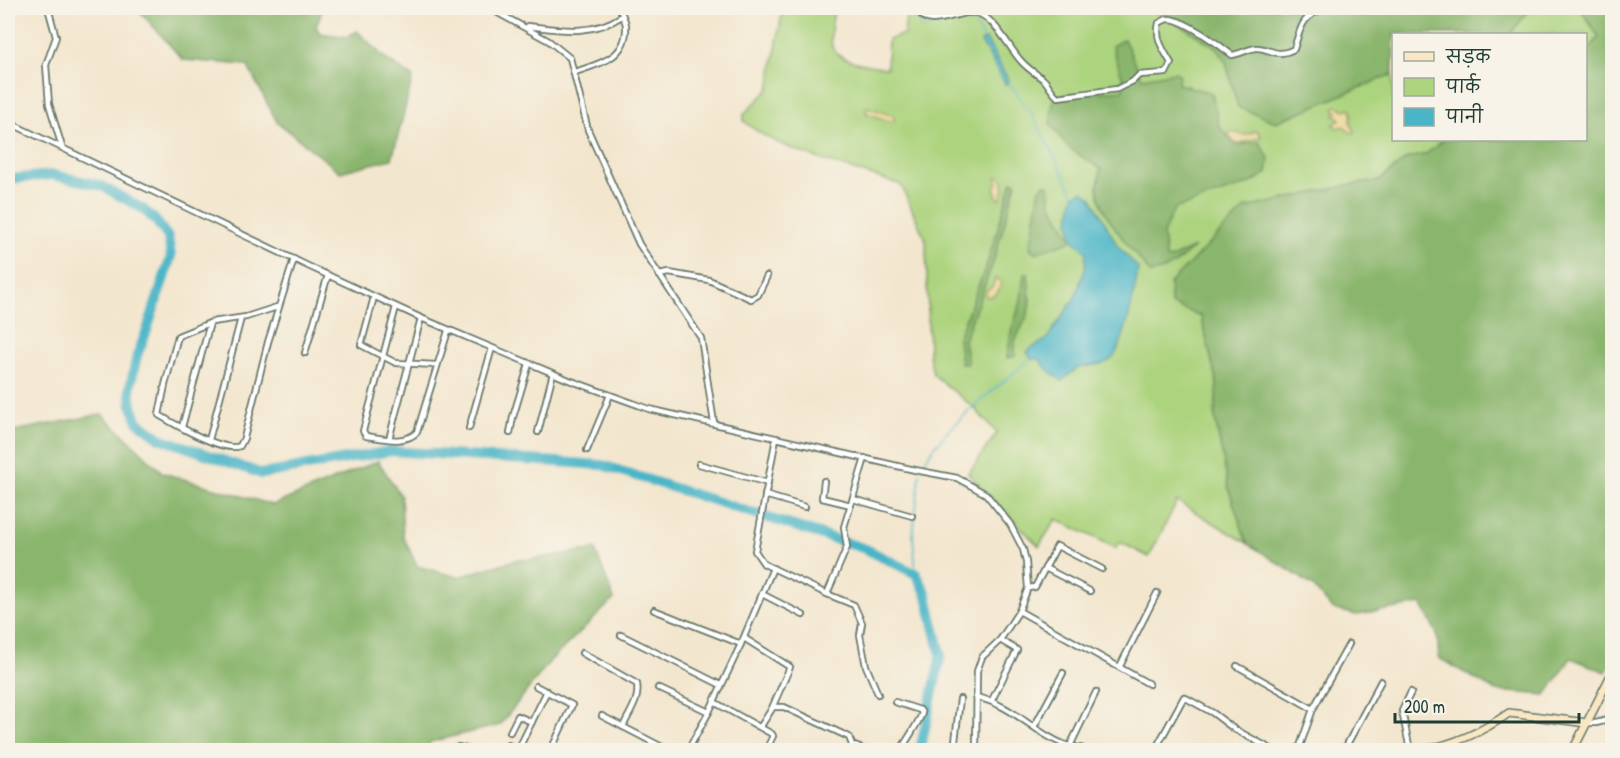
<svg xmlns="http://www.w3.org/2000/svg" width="1620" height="758" viewBox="0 0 1620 758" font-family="'Patrick Hand','Playpen Sans Deva',sans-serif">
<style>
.green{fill:#acd37d;stroke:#668858;stroke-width:1.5}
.forest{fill:#89b56c;stroke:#547950;stroke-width:1.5}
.sand{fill:#eeda9e;stroke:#868c69;stroke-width:1.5}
.water{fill:#4ab5c7;stroke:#34797e;stroke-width:1.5}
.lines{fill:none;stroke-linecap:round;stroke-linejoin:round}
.stream{stroke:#4ab5c7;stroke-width:1.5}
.river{stroke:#4ab5c7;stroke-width:10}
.street-casing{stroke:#69786a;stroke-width:8}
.secondary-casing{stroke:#69786a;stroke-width:10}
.street{stroke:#fff;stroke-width:4.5}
.secondary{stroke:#f9e7c3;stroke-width:7}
</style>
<rect width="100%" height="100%" fill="#f7f3e8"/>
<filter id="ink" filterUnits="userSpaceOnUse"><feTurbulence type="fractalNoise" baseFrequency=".0167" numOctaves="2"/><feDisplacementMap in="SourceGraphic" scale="12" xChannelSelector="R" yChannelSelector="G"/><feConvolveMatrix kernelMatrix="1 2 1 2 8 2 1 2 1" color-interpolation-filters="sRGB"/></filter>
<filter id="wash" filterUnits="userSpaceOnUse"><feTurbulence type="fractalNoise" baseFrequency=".008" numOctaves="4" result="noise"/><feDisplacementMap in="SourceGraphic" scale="24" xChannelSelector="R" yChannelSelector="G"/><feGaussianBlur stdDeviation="1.35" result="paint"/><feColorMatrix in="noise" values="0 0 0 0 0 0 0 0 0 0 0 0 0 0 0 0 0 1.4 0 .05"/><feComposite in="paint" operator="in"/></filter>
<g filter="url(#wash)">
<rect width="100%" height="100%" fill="#f3e6ce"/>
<g class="green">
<path d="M 783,8 L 834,8 C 833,19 829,35 832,46 C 836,62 873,65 887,68 L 888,40 L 904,34 L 907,8 L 1144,8 L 1165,15 L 1217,48 L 1226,62 L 1238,107 L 1276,122 L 1393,74 L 1394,140 L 1444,140 L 1426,154 L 1406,159 L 1379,181 L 1348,185 L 1171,304 L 1201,316 L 1217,383 L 1215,418 L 1229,490 L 1247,543 L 1177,501 L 1149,557 L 1120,542 L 1116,548 L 1056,519 L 1039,546 L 968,474 L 997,433 L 974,408 L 933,374 L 929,355 L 926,241 L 901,185 C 858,170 776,151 744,121 L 744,114 L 769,89 Z"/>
<polygon points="1531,8 1580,8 1599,37 1586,53 1586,34 1510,34"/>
</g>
<g class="forest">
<polygon points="137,8 273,8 308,11 310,8 323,8 316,27 320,33 347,37 357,31 387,60 413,77 392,159 340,172 277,122 247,65 183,60"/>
<polygon points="1144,8 1531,8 1510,34 1394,34 1393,74 1276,122 1238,107 1226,62 1217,48 1165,15"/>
<polygon points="1580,8 1612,8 1612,661 1606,672 1571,658 1546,695 1496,691 1439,658 1437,634 1421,604 1357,615 1332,609 1312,585 1247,543 1229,490 1215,418 1217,383 1201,316 1171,304 1170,283 1245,208 1348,185 1379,181 1406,159 1426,154 1444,140 1586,140 1586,53 1599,37"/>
<path d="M 1124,39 L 1142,78 L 1175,72 L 1179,74 L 1178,84 L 1212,93 L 1219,126 L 1236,145 L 1259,142 L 1269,158 L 1267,173 L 1251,183 L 1174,209 L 1163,234 L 1166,258 L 1170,259 L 1194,247 C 1180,260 1169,271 1150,273 C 1135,252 1098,215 1098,188 C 1098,182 1100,175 1101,169 L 1069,148 L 1050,123 L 1054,96 L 1123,90 L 1123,79 L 1112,46 Z"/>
<polygon points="1012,181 1016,183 992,266 964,340 968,364 961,363 958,338 987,264"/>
<polygon points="1045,183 1049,186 1051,204 1073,240 1036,253 1030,248 1040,189"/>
<polygon points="1024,273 1028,273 1030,301 1028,314 1015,341 1015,356 1007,358 1011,332 1021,301"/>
<polygon points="102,414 163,473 273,505 378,461 401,496 403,536 417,566 458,577 518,559 525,560 595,549 614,599 551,660 500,725 430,742 426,750 8,750 8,432"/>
</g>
<g class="sand">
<path d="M 1337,106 L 1345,110 L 1350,108 C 1353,111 1352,119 1350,122 L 1355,132 L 1351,133 L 1344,126 L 1337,128 L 1333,125 L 1340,120 L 1339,117 L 1334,116 L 1337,113 L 1334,108 Z"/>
<polygon points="867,107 894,116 894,121 892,122 866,113"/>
<path d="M 1255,131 L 1259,132 L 1261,137 C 1253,139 1244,143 1235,144 L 1228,134 L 1230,132 L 1246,135 Z"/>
<polygon points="997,176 1003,180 1004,190 1000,199 997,198 994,186 998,183 996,179"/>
<path d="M 996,278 L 1001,281 C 999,291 999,295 988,297 L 985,295 L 986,291 L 993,286 L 994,280 Z"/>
</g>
<g class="water">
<polygon points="986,39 1009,81 1006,85 981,42"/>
<path d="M 1083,191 L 1092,198 L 1117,245 L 1138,268 C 1136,286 1124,352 1109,361 C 1099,367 1086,364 1077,369 C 1071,372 1067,377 1062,381 L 1048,370 L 1038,358 L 1032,360 L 1027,352 L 1033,347 L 1046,340 L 1074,299 L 1085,269 L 1086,251 L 1073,240 L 1069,220 L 1074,195 Z"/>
</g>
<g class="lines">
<g class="stream">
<path d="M 913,8 L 913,16 L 922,29 C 932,27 939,23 948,21 C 956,19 966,22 974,23 L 984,41"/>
<polyline points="1008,82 1032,114 1075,196"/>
<path d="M 921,469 C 938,430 998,388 1031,358"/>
<polyline points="916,574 913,536 920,473"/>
</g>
<polyline class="river" points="8,179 53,175 100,185 143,209 156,221 168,237 171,256 146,333 137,355 130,388 132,406 138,422 160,438 262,474 391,451 602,465 866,549 916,574 926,592 941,655 920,750"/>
</g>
</g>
<g filter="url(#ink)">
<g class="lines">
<defs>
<g id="street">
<polyline points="48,8 56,37 46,65 49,104 62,147"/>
<polyline points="489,8 549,41 570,58 588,130 639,244 701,338 714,423"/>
<path d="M 918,8 C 926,34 959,8 977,13 C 995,18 1009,48 1021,61 C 1028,69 1035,73 1043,79 C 1049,84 1051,92 1058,97 L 1117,89 L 1133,81 L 1139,75 L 1166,73 L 1171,63 C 1163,49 1155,39 1159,23 C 1162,22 1165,19 1168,19 C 1183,18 1221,46 1232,55 C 1240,54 1248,49 1256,48 C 1269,47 1275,59 1294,49 C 1301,26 1302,15 1327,8"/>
<path d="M 528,26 C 561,30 592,36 622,16"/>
<path d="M 575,72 C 599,64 628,58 626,25 C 625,19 621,14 620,8"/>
<polyline points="8,122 308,266 421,318 569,380 649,409 915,470 957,478 986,494 1010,524 1023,549 1026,562 1028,588 1019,611 1000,640 982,657 977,671 976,750"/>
<polyline points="659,275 669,273 709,280 751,299 758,295 767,276"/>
<polyline points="374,297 361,345 396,363 437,365"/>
<path d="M 277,307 L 246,317 L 212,322 L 178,336 L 165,385 L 159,415 C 174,424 224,453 240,446 L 244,438 L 268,342 L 294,259"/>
<path d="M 396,307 L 363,431 L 366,436 C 382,438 405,445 417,432 L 448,331"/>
<polyline points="305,353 328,275"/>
<polyline points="182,427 210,323"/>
<polyline points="469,428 492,348"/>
<polyline points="538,432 553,373"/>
<polyline points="510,433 513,417 529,364"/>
<polyline points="776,438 755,551 764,564 827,594 847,547 844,527 865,458"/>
<polyline points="389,439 421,318"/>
<polyline points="209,440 241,318"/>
<polyline points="587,450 610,395"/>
<polyline points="699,464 768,483"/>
<polyline points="824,481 822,498 851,505"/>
<polyline points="765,495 805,507"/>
<polyline points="853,499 912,516"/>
<polyline points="1045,568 1090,591"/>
<polyline points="1028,588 1035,587 1057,546 1102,569"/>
<polyline points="762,594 803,615"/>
<polyline points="827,594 854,605 862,623 860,635 866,666 878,694"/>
<polyline points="654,610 741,644"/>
<polyline points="1019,611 1149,684"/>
<polyline points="621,635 721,685"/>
<polyline points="744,638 790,667 772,708"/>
<path d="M 582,653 L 637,684 C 640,700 629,713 623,727"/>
<polyline points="1120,666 1157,593"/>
<polyline points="1237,666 1313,709 1299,749"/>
<polyline points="536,686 572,705 551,750"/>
<polyline points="658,688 709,712"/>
<path d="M 976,697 C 1013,705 1030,730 1063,744 C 1071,747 1078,747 1086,750"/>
<polyline points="992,700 1017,650 1000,640"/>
<polyline points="714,702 772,734 773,736 766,750"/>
<path d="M 895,702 L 920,710 L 922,713 C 921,718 905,744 900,750"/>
<polyline points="1313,709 1349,644"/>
<polyline points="602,716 668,750"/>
<polyline points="1587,723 1596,723 1612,719"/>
<polyline points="761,726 773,707 784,707 849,737 852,745 865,750"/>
<polyline points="1034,727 1063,673"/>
<polyline points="510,732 518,716 532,722"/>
<polyline points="508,745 519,750"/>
<polyline points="1070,746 1096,692"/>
<polyline points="455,750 458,747 470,750"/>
<polyline points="518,750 547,691"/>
<polyline points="688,750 709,712 741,644 773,568"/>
<polyline points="954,750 960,699"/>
<polyline points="1155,750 1184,697 1213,713 1234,729 1273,750"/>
<polyline points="1344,750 1381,681"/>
<polyline points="1410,750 1402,711 1411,692"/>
</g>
<g id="secondary">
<polyline points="1298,750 1302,750"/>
<path d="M 1424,750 C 1456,744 1482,732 1509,713 L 1587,723"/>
<polyline points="1573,750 1612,673"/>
</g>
</defs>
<use href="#street" class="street-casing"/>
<use href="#secondary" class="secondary-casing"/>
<use href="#street" class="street"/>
<use href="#secondary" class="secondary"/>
</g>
</g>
<rect width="1620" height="758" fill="none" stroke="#f7f3e8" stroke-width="30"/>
<rect x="1392" y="33" width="195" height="108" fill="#f7f3e8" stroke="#a1aaa0" stroke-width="1.5"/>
<rect x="1404" y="52" width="30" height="9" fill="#f9e7c3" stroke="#a1aaa0" stroke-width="1.5"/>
<text x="1446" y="63" font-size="18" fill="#1f3d34">सड़क</text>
<rect x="1404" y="78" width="30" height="18" fill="#acd37d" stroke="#a1aaa0" stroke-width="1.5"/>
<text x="1446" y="93" font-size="18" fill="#1f3d34">पार्क</text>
<rect x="1404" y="108" width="30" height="18" fill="#4ab5c7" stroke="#a1aaa0" stroke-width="1.5"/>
<text x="1446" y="123" font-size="18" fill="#1f3d34">पानी</text>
<path d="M1395 713v9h184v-9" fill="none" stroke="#1f3d34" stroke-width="3"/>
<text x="1404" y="713" font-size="18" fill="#1f3d34" stroke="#f7f3e8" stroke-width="4.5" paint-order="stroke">200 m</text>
</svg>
